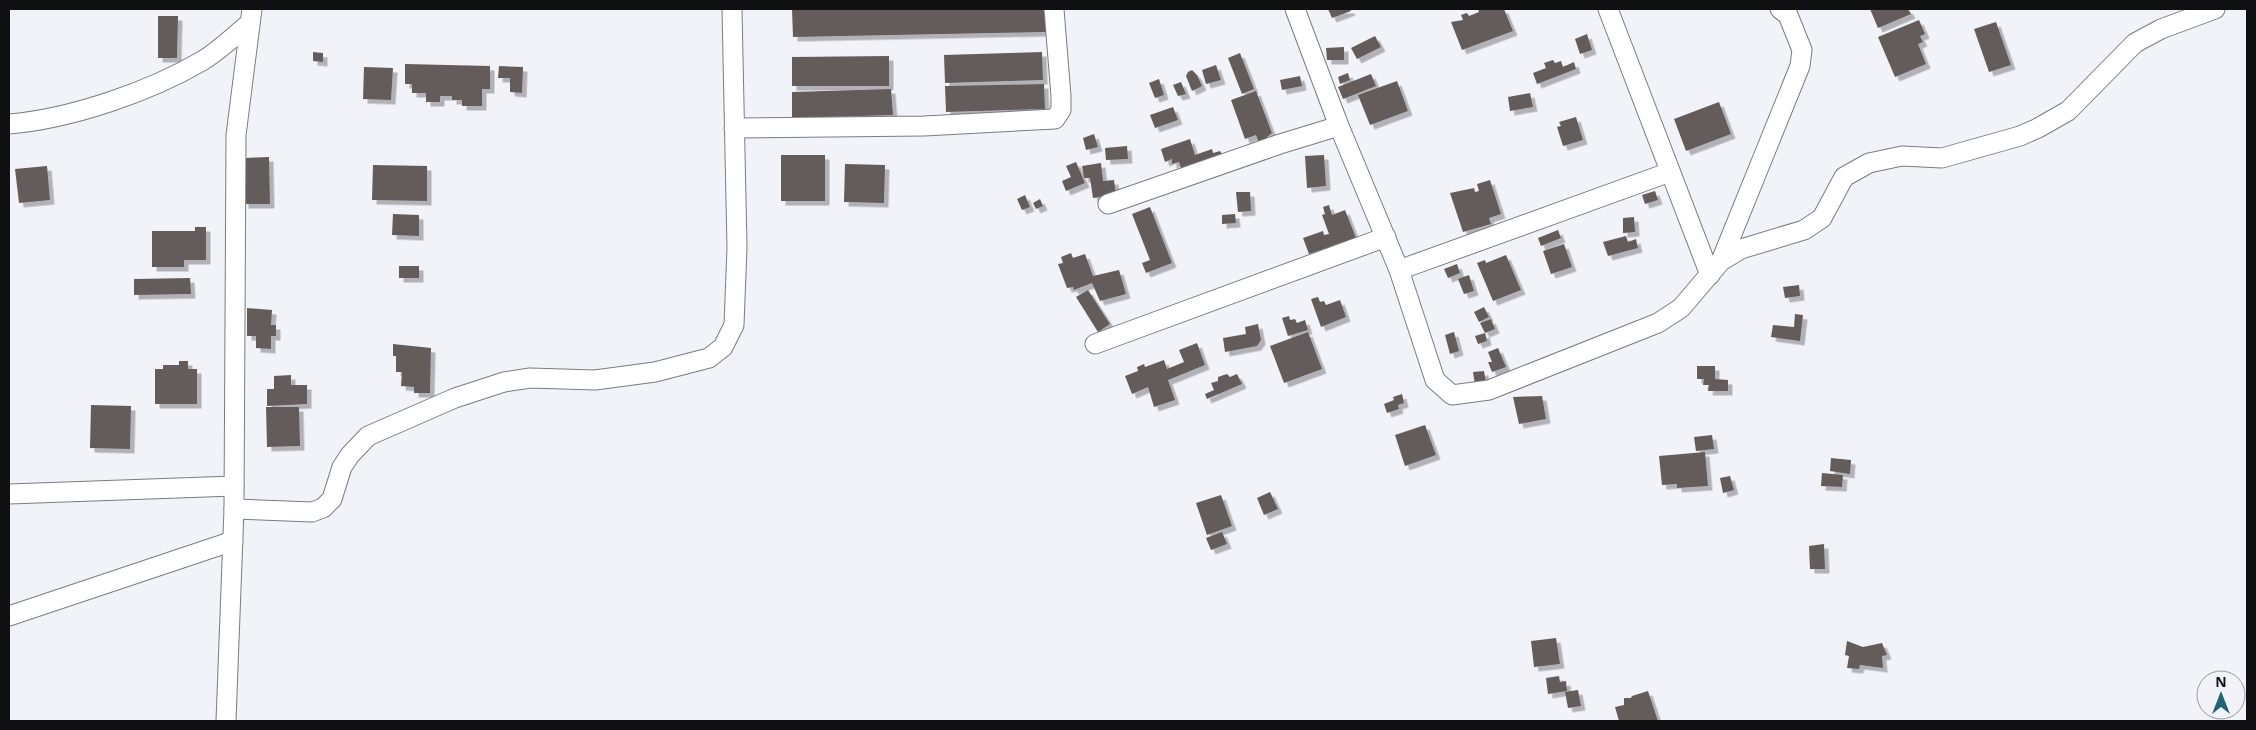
<svg xmlns="http://www.w3.org/2000/svg" width="2256" height="730" viewBox="0 0 2256 730" font-family="'Noto Sans',sans-serif">
<style>
.building{fill:#635c5a;filter:url(#shadow)}
.lines{fill:none;stroke-linecap:round;stroke-linejoin:round}
.street-casing{stroke:#7b7b81;stroke-width:21}
.street{stroke:#fff;stroke-width:19}
</style>
<defs>
<filter id="shadow"><feDropShadow dx="4.5" dy="4.5" stdDeviation="0" flood-color="#0004"/></filter>
</defs>
<rect width="100%" height="100%" fill="#f2f2f9"/>
<g class="building">
<polygon points="792,9 1046,9 1046,32 793,37"/>
<polygon points="1328,9 1350,9 1351,11 1332,18"/>
<polygon points="1478,9 1504,9 1513,31 1462,50 1451,22 1463,20 1461,15 1467,13 1469,16 1479,12"/>
<polygon points="1870,9 1908,9 1911,14 1878,28"/>
<polygon points="158,16 178,16 177,58 158,58"/>
<polygon points="1919,20 1925,34 1920,36 1923,42 1918,44 1926,64 1895,77 1878,37"/>
<polygon points="1996,22 2011,65 1989,72 1974,29"/>
<polygon points="1587,34 1592,50 1580,54 1575,39"/>
<polygon points="1375,36 1381,47 1357,59 1351,48"/>
<polygon points="1344,47 1344,60 1327,60 1326,48"/>
<polygon points="313,52 323,53 323,62 313,61"/>
<polygon points="1042,52 1043,80 945,83 944,55"/>
<polygon points="1240,53 1254,89 1242,94 1228,58"/>
<polygon points="889,56 889,86 792,86 792,57"/>
<polygon points="1553,60 1555,63 1561,61 1563,67 1574,62 1576,69 1537,84 1533,73 1546,68 1544,63"/>
<polygon points="405,64 490,66 490,89 482,89 482,106 462,106 462,100 452,100 452,96 440,96 440,102 426,102 426,93 412,93 412,84 405,84"/>
<polygon points="1216,65 1221,80 1206,84 1202,70"/>
<polygon points="499,66 523,67 522,93 510,92 510,78 498,78"/>
<polygon points="364,67 393,68 391,100 363,99"/>
<polygon points="1192,70 1197,75 1202,86 1192,91 1186,76 1188,72"/>
<polygon points="1348,73 1350,80 1340,84 1338,77"/>
<polygon points="1371,74 1376,86 1343,99 1338,87"/>
<polygon points="1300,76 1302,86 1282,90 1280,80"/>
<polygon points="1159,79 1164,95 1155,98 1149,83"/>
<polygon points="1397,81 1408,111 1370,125 1358,95"/>
<polygon points="1181,82 1186,94 1178,96 1173,85"/>
<polygon points="1044,84 1045,109 946,112 945,86"/>
<polygon points="891,89 893,115 792,118 792,92"/>
<polygon points="1256,91 1272,133 1267,137 1268,140 1259,143 1256,135 1245,139 1231,100"/>
<polygon points="1530,93 1533,107 1510,111 1508,97"/>
<polygon points="1719,102 1731,134 1686,151 1674,119"/>
<polygon points="1173,107 1178,120 1155,128 1150,115"/>
<polygon points="1576,117 1583,140 1563,146 1557,127 1561,126 1559,122"/>
<polygon points="1094,134 1098,147 1086,150 1083,138"/>
<polygon points="1190,139 1195,155 1212,149 1213,153 1220,151 1222,154 1181,168 1179,162 1172,164 1172,159 1165,162 1161,149"/>
<polygon points="1127,146 1128,159 1106,160 1105,148"/>
<rect x="781" y="155" width="44" height="46"/>
<polygon points="1324,155 1326,186 1307,188 1305,156"/>
<polygon points="269,157 270,204 244,204 243,158"/>
<polygon points="1076,162 1085,183 1066,191 1062,181 1071,177 1066,166"/>
<polygon points="1101,163 1103,181 1114,180 1116,195 1093,198 1090,178 1084,178 1082,166"/>
<polygon points="845,164 885,165 884,203 844,202"/>
<polygon points="373,165 427,166 427,201 372,200"/>
<polygon points="47,166 50,200 19,203 15,169"/>
<polygon points="1490,180 1501,214 1489,218 1491,224 1463,232 1450,193 1474,188 1475,192 1479,191 1477,184"/>
<polygon points="1655,191 1658,200 1645,204 1642,195"/>
<polygon points="1236,192 1250,192 1251,211 1238,212"/>
<polygon points="1025,195 1030,207 1022,210 1017,199"/>
<polygon points="1040,199 1043,206 1036,209 1033,203"/>
<polygon points="1329,205 1332,215 1345,210 1356,238 1309,254 1303,238 1323,231 1324,235 1329,234 1322,215 1325,214 1323,207"/>
<polygon points="1150,207 1172,263 1146,273 1142,263 1150,260 1132,214"/>
<polygon points="393,214 419,215 419,236 392,235"/>
<polygon points="1235,214 1236,223 1222,224 1222,215"/>
<polygon points="1634,217 1635,232 1623,233 1623,218"/>
<polygon points="195,227 206,227 206,260 184,260 184,267 152,267 152,231 195,231"/>
<polygon points="1558,230 1561,238 1541,246 1538,238"/>
<polygon points="1626,236 1628,242 1636,239 1638,248 1608,256 1603,242"/>
<polygon points="1564,244 1572,267 1551,274 1543,251"/>
<polygon points="1071,253 1073,258 1085,254 1093,276 1119,270 1126,294 1100,301 1092,283 1074,290 1073,287 1067,288 1058,264 1063,263 1061,257"/>
<polygon points="1506,255 1521,290 1493,301 1477,263 1485,260 1486,263"/>
<polygon points="1457,264 1460,273 1448,278 1444,269"/>
<rect x="399" y="266" width="20" height="12"/>
<polygon points="1469,275 1474,291 1464,294 1458,279"/>
<polygon points="190,278 191,294 134,295 134,279"/>
<polygon points="1799,285 1800,296 1785,298 1783,287"/>
<polygon points="1088,290 1110,324 1098,332 1076,297"/>
<polygon points="1318,297 1320,302 1324,301 1326,305 1340,300 1346,317 1321,327 1311,299"/>
<polygon points="1484,307 1489,317 1479,322 1474,312"/>
<polygon points="247,308 272,310 271,325 276,325 276,336 271,336 271,349 256,348 256,336 247,336"/>
<polygon points="1795,314 1803,315 1800,341 1771,337 1773,325 1794,327"/>
<polygon points="1289,316 1290,320 1295,319 1297,323 1305,320 1308,330 1288,336 1282,318"/>
<polygon points="1491,319 1495,329 1485,333 1480,323"/>
<polygon points="1258,324 1261,340 1257,346 1225,352 1223,338 1246,334 1245,327"/>
<polygon points="1308,332 1322,369 1284,383 1270,346"/>
<polygon points="1454,332 1459,351 1450,354 1445,335"/>
<polygon points="1485,333 1487,341 1478,344 1475,336"/>
<polygon points="1197,343 1205,365 1168,380 1175,400 1154,407 1148,387 1132,394 1125,376 1138,371 1137,367 1144,364 1145,367 1164,360 1167,369 1184,362 1179,350"/>
<polygon points="393,344 431,348 430,393 414,393 414,387 401,386 402,372 396,372 396,356 393,356"/>
<polygon points="1498,348 1506,367 1492,372 1488,362 1492,362 1488,352"/>
<polygon points="179,361 188,361 188,369 197,369 197,404 155,404 155,369 163,369 163,365 179,365"/>
<polygon points="1697,366 1715,366 1715,379 1728,380 1728,391 1708,391 1709,385 1703,385 1704,379 1697,379"/>
<polygon points="1484,371 1486,383 1475,385 1473,372"/>
<polygon points="1227,374 1230,377 1237,374 1242,384 1207,399 1205,394 1214,390 1211,383 1218,381 1218,377"/>
<polygon points="291,375 291,385 307,385 307,404 267,406 267,389 274,389 274,376"/>
<polygon points="1402,394 1404,403 1398,405 1399,409 1387,413 1384,404 1394,400 1393,397"/>
<polygon points="1542,396 1546,419 1519,424 1513,397"/>
<polygon points="91,405 131,406 130,449 90,448"/>
<polygon points="266,407 299,407 300,446 267,447"/>
<polygon points="1425,425 1436,455 1405,466 1395,435"/>
<polygon points="1712,435 1714,449 1696,451 1694,437"/>
<polygon points="1705,452 1708,486 1677,488 1677,484 1662,485 1659,456"/>
<polygon points="1831,458 1851,460 1850,474 1830,471"/>
<polygon points="1822,473 1843,475 1842,487 1821,486"/>
<polygon points="1730,476 1734,490 1723,493 1720,478"/>
<polygon points="1270,492 1278,509 1264,515 1257,498"/>
<polygon points="1221,495 1232,526 1207,535 1196,503"/>
<polygon points="1222,532 1227,544 1211,550 1206,538"/>
<polygon points="1824,544 1825,569 1810,569 1809,546"/>
<polygon points="1556,638 1560,664 1534,667 1531,641"/>
<polygon points="1847,641 1863,647 1882,643 1887,655 1882,656 1883,668 1860,665 1859,669 1847,668 1849,656 1845,655"/>
<polygon points="1559,676 1560,682 1566,681 1567,691 1548,694 1546,678"/>
<polygon points="1578,690 1581,706 1568,708 1565,692"/>
<polygon points="1648,691 1658,721 1619,721 1615,707 1624,705 1624,698 1631,698 1632,696"/>
</g>
<g class="lines">
<defs>
<g id="street">
<polyline points="1295,9 1339,126 1399,270 1435,380 1452,395 1489,390 1658,323 1681,308 1721,261 1741,249 1804,230 1822,218 1844,177 1869,163 1902,156 1942,158 2020,136 2038,128 2068,111 2135,43 2161,29 2215,9"/>
<polyline points="1608,9 1710,275"/>
<path d="M 9,124 C 70,119 149,92 202,61 C 219,51 235,35 250,23"/>
<polyline points="734,128 924,126 1055,119 1061,110 1061,96 1054,9"/>
<polyline points="1108,204 1280,144 1339,126"/>
<polyline points="1721,261 1800,66 1802,50 1788,15 1780,9"/>
<polyline points="1399,270 1670,172"/>
<polyline points="1095,344 1386,237"/>
<polyline points="9,494 234,486"/>
<polyline points="234,509 312,512 323,508 332,499 342,467 350,455 368,436 455,398 504,382 530,378 595,380 655,372 709,358 723,347 734,325 737,248 732,9"/>
<polyline points="9,616 233,541"/>
<polyline points="226,721 234,509 236,135 252,9"/>
</g>
</defs>
<use href="#street" class="street-casing"/>
<use href="#street" class="street"/>
</g>
<rect width="2256" height="730" fill="none" stroke="#101013" stroke-width="20"/>
<g transform="translate(2221 695)"><circle r="24" fill="#f2f2f9" stroke="#98989d"/>
<path d="M0-4L9 19L0 12L-9 19Z" fill="#1f6375"/>
<text y="-8" font-size="14" font-weight="bold" text-anchor="middle" fill="#101013">N</text>
</g>
</svg>
